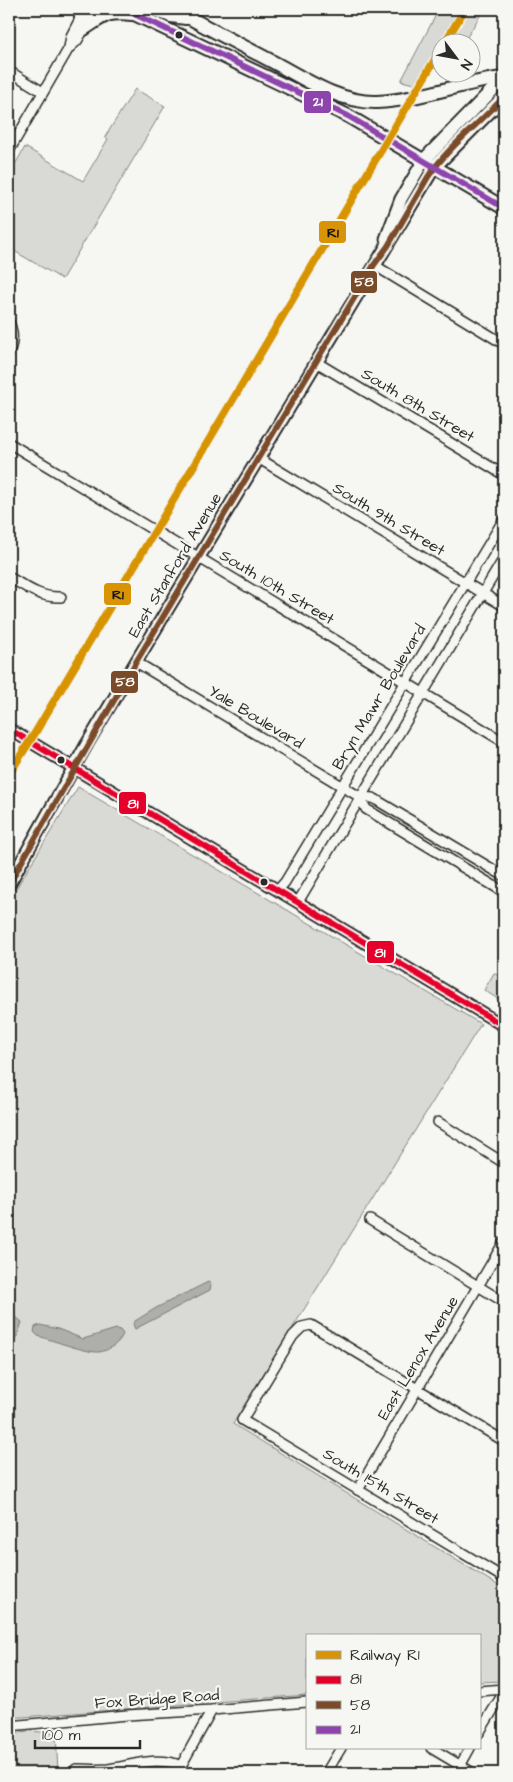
<svg xmlns="http://www.w3.org/2000/svg" width="513" height="1782" viewBox="0 0 513 1782" font-family="'Architects Daughter',sans-serif">
<style>
.green{fill:#d9d9d5;stroke:#828280}
.water{fill:#aeaeab;stroke:#7a7a78}
.lines{fill:none;stroke-linecap:round;stroke-linejoin:round}
.minor-casing{stroke:#2b2b2b;stroke-width:12}
.tertiary-casing{stroke:#2b2b2b;stroke-width:14}
.secondary-casing{stroke:#2b2b2b;stroke-width:15}
.primary-casing{stroke:#2b2b2b;stroke-width:16}
.minor{stroke:#f6f6f2;stroke-width:9}
.tertiary{stroke:#f6f6f2;stroke-width:10}
.secondary{stroke:#f6f6f2;stroke-width:11}
.primary{stroke:#f6f6f2;stroke-width:12}
.bus-1-casing{stroke:#f6f6f2;stroke-width:10}
.bus-2-casing{stroke:#f6f6f2;stroke-width:10}
.bus-3-casing{stroke:#f6f6f2;stroke-width:10}
.bus-1{stroke:#e4002b;stroke-width:6}
.bus-2{stroke:#7a4b2a;stroke-width:6}
.bus-3{stroke:#8e44ad;stroke-width:6}
.rail-1-casing{stroke:#f6f6f2;stroke-width:11}
.rail-1{stroke:#d89406;stroke-width:8}
.bus-dot{fill:#2b2b2b;stroke:#f6f6f2;stroke-width:2}
.labels{text-anchor:middle;dominant-baseline:central;stroke-width:4.5;stroke-linejoin:round;paint-order:stroke}
.street-label{font-size:16px;fill:#2b2b2b;stroke:#f6f6f2}
.line-badge{stroke:#f6f6f2;stroke-width:2}
.badge-label{font-size:14px;text-anchor:middle;font-weight:bold;fill:#fff}
.pale-badge-label{font-size:14px;text-anchor:middle;font-weight:bold;fill:#111}
</style>
<rect width="100%" height="100%" fill="#f6f6f2"/>
<filter id="ink" filterUnits="userSpaceOnUse"><feTurbulence type="fractalNoise" baseFrequency=".02" numOctaves="2"/><feDisplacementMap in="SourceGraphic" scale="10" xChannelSelector="R" yChannelSelector="G"/><feConvolveMatrix kernelMatrix="1 2 1 2 8 2 1 2 1" color-interpolation-filters="sRGB"/></filter>
<g filter="url(#ink)">
<g class="green">
<polygon points="439,9 459,9 415,84 401,81"/>
<polygon points="470,9 484,9 464,42 450,42"/>
<polygon points="135,89 165,106 62,279 9,248 9,175 25,147 83,181 108,139 105,137"/>
<polygon points="78,787 481,1024 233,1424 504,1589 504,1681 479,1682 479,1636 307,1636 307,1695 9,1718 9,900"/>
<polygon points="494,973 504,979 504,1003 484,990"/>
<polygon points="27,1731 56,1733 58,1773 9,1773 9,1734"/>
</g>
<g class="water">
<polygon points="208,1282 211,1284 210,1290 135,1329 133,1324 135,1321 156,1308"/>
<polygon points="9,1308 12,1314 22,1322 18,1335 9,1346"/>
<path d="M 40,1325 L 58,1329 L 83,1339 L 116,1329 L 120,1330 L 123,1334 C 120,1343 108,1351 99,1352 C 87,1353 52,1340 38,1336 L 34,1332 L 35,1327 Z"/>
</g>
<g class="lines">
<defs>
<g id="minor">
<polyline points="69,48 71,36 83,13"/>
<polyline points="9,71 43,92"/>
<polyline points="9,151 69,48 77,41 96,9"/>
<polyline points="374,265 504,344"/>
<path d="M 9,322 C 14,334 13,342 9,353"/>
<polyline points="316,362 504,475"/>
<polyline points="9,443 504,742"/>
<polyline points="258,458 504,606"/>
<path d="M 9,577 C 26,587 40,598 61,597"/>
<polyline points="136,662 360,797 373,798 504,876"/>
<polyline points="360,797 366,809 504,892"/>
<polyline points="278,890 285,882 504,519"/>
<polyline points="298,902 504,558"/>
<polyline points="438,1122 504,1163"/>
<polyline points="370,1220 504,1302"/>
<polyline points="504,1441 311,1325 302,1327 293,1336 242,1420 504,1578"/>
<polyline points="358,1490 504,1242"/>
<polyline points="479,1691 504,1689"/>
<polyline points="9,1726 127,1715 212,1710 307,1702"/>
<polyline points="479,1733 504,1692"/>
<polyline points="431,1748 473,1773"/>
<path d="M 76,1769 C 87,1769 97,1770 108,1769 C 131,1766 159,1755 181,1766"/>
<polyline points="177,1773 212,1710"/>
<polyline points="326,1773 341,1748"/>
<polyline points="456,1773 470,1748"/>
</g>
<polyline id="tertiary" points="9,729 504,1026"/>
<g id="secondary">
<polyline points="386,239 401,199 424,160"/>
<polyline points="9,884 87,744 167,610 435,166"/>
</g>
<g id="primary">
<polyline points="80,9 81,17"/>
<polyline points="124,9 348,116 504,208"/>
<polyline points="152,9 171,16 186,18"/>
<path d="M 174,9 C 207,28 241,45 275,63 C 306,80 341,103 377,102 C 420,100 461,82 504,78"/>
<path d="M 84,29 C 104,16 106,11 132,14"/>
<polyline points="424,160 504,78"/>
<polyline points="435,166 504,97"/>
</g>
</defs>
<use href="#minor" class="minor-casing"/>
<use href="#tertiary" class="tertiary-casing"/>
<use href="#secondary" class="secondary-casing"/>
<use href="#primary" class="primary-casing"/>
<use href="#minor" class="minor"/>
<use href="#tertiary" class="tertiary"/>
<use href="#secondary" class="secondary"/>
<use href="#primary" class="primary"/>
<defs>
<polyline id="bus-1" points="9,729 504,1026"/>
<path id="bus-2" d="M 9,884 L 136,662 L 374,265 L 388,246 L 428,177 C 449,146 479,124 504,97"/>
<polyline id="bus-3" points="124,9 348,116 504,208"/>
</defs>
<use href="#bus-1" class="bus-1-casing"/>
<use href="#bus-2" class="bus-2-casing"/>
<use href="#bus-3" class="bus-3-casing"/>
<use href="#bus-1" class="bus-1"/>
<use href="#bus-2" class="bus-2"/>
<use href="#bus-3" class="bus-3"/>
<defs>
<g id="rail-1">
<polyline points="445,42 465,9"/>
<polyline points="9,774 35,733 440,51"/>
</g>
</defs>
<use href="#rail-1" class="rail-1-casing"/>
<use href="#rail-1" class="rail-1"/>
</g>
</g>
<g class="bus-dot">
<circle cx="179" cy="35" r="4.5"/>
<circle cx="61" cy="760" r="4.5"/>
<circle cx="264" cy="882" r="4.5"/>
</g>
<g class="labels">
<g class="street-label">
<text transform="translate(418 405) rotate(31)">South 8th Street</text>
<text transform="translate(389 519) rotate(31)">South 9th Street</text>
<text transform="translate(175 565) rotate(-59)">East Stanford Avenue</text>
<text transform="translate(277 587) rotate(31)">South 10th Street</text>
<text transform="translate(379 697) rotate(-59)">Bryn Mawr Boulevard</text>
<text transform="translate(256 717) rotate(31)">Yale Boulevard</text>
<text transform="translate(418 1358) rotate(-59)">East Lenox Avenue</text>
<text transform="translate(381 1486) rotate(31)">South 15th Street</text>
<text transform="translate(157 1699) rotate(-4)">Fox Bridge Road</text>
</g>
</g>
<g class="line-badge">
<rect x="303" y="90" width="29" height="24" rx="5" fill="#8e44ad"/>
<rect x="318" y="220" width="29" height="24" rx="5" fill="#d89406"/>
<rect x="350" y="270" width="28" height="24" rx="5" fill="#7a4b2a"/>
<rect x="103" y="582" width="29" height="24" rx="5" fill="#d89406"/>
<rect x="110" y="670" width="29" height="24" rx="5" fill="#7a4b2a"/>
<rect x="118" y="791" width="29" height="24" rx="5" fill="#e4002b"/>
<rect x="366" y="940" width="29" height="24" rx="5" fill="#e4002b"/>
</g>
<g class="badge-label">
<text x="318" y="106">21</text>
<text x="364" y="286">58</text>
<text x="125" y="686">58</text>
<text x="133" y="808">81</text>
<text x="380" y="957">81</text>
</g>
<g class="pale-badge-label">
<text x="333" y="237">R1</text>
<text x="118" y="599">R1</text>
</g>
<rect width="513" height="1782" fill="none" stroke="#f6f6f2" stroke-width="30"/>
<rect x="15" y="15" width="483" height="1752" fill="none" stroke="#2b2b2b" stroke-width="2" filter="url(#ink)"/>
<rect x="306" y="1634" width="175" height="115" fill="#f6f6f2" stroke="#a5a5a2"/>
<rect x="316" y="1651" width="25" height="8" fill="#d89406" stroke="#a5a5a2"/>
<text x="350" y="1660" font-size="15" fill="#2b2b2b">Railway R1</text>
<rect x="316" y="1676" width="25" height="8" fill="#e4002b" stroke="#a5a5a2"/>
<text x="350" y="1684" font-size="15" fill="#2b2b2b">81</text>
<rect x="316" y="1701" width="25" height="8" fill="#7a4b2a" stroke="#a5a5a2"/>
<text x="350" y="1710" font-size="15" fill="#2b2b2b">58</text>
<rect x="316" y="1726" width="25" height="8" fill="#8e44ad" stroke="#a5a5a2"/>
<text x="350" y="1734" font-size="15" fill="#2b2b2b">21</text>
<g transform="translate(456 58) rotate(122)"><circle r="24" fill="#f6f6f2" stroke="#a5a5a2"/>
<path d="M0-4L9 19L0 12L-9 19Z" fill="#2b2b2b"/>
<text y="-8" font-size="14" font-weight="bold" text-anchor="middle" fill="#2b2b2b">N</text>
</g>
<path d="M35 1740v8h105v-8" fill="none" stroke="#2b2b2b" stroke-width="2.5"/>
<text x="42" y="1740" font-size="15" fill="#2b2b2b" stroke="#f6f6f2" stroke-width="4" paint-order="stroke">100 m</text>
</svg>
